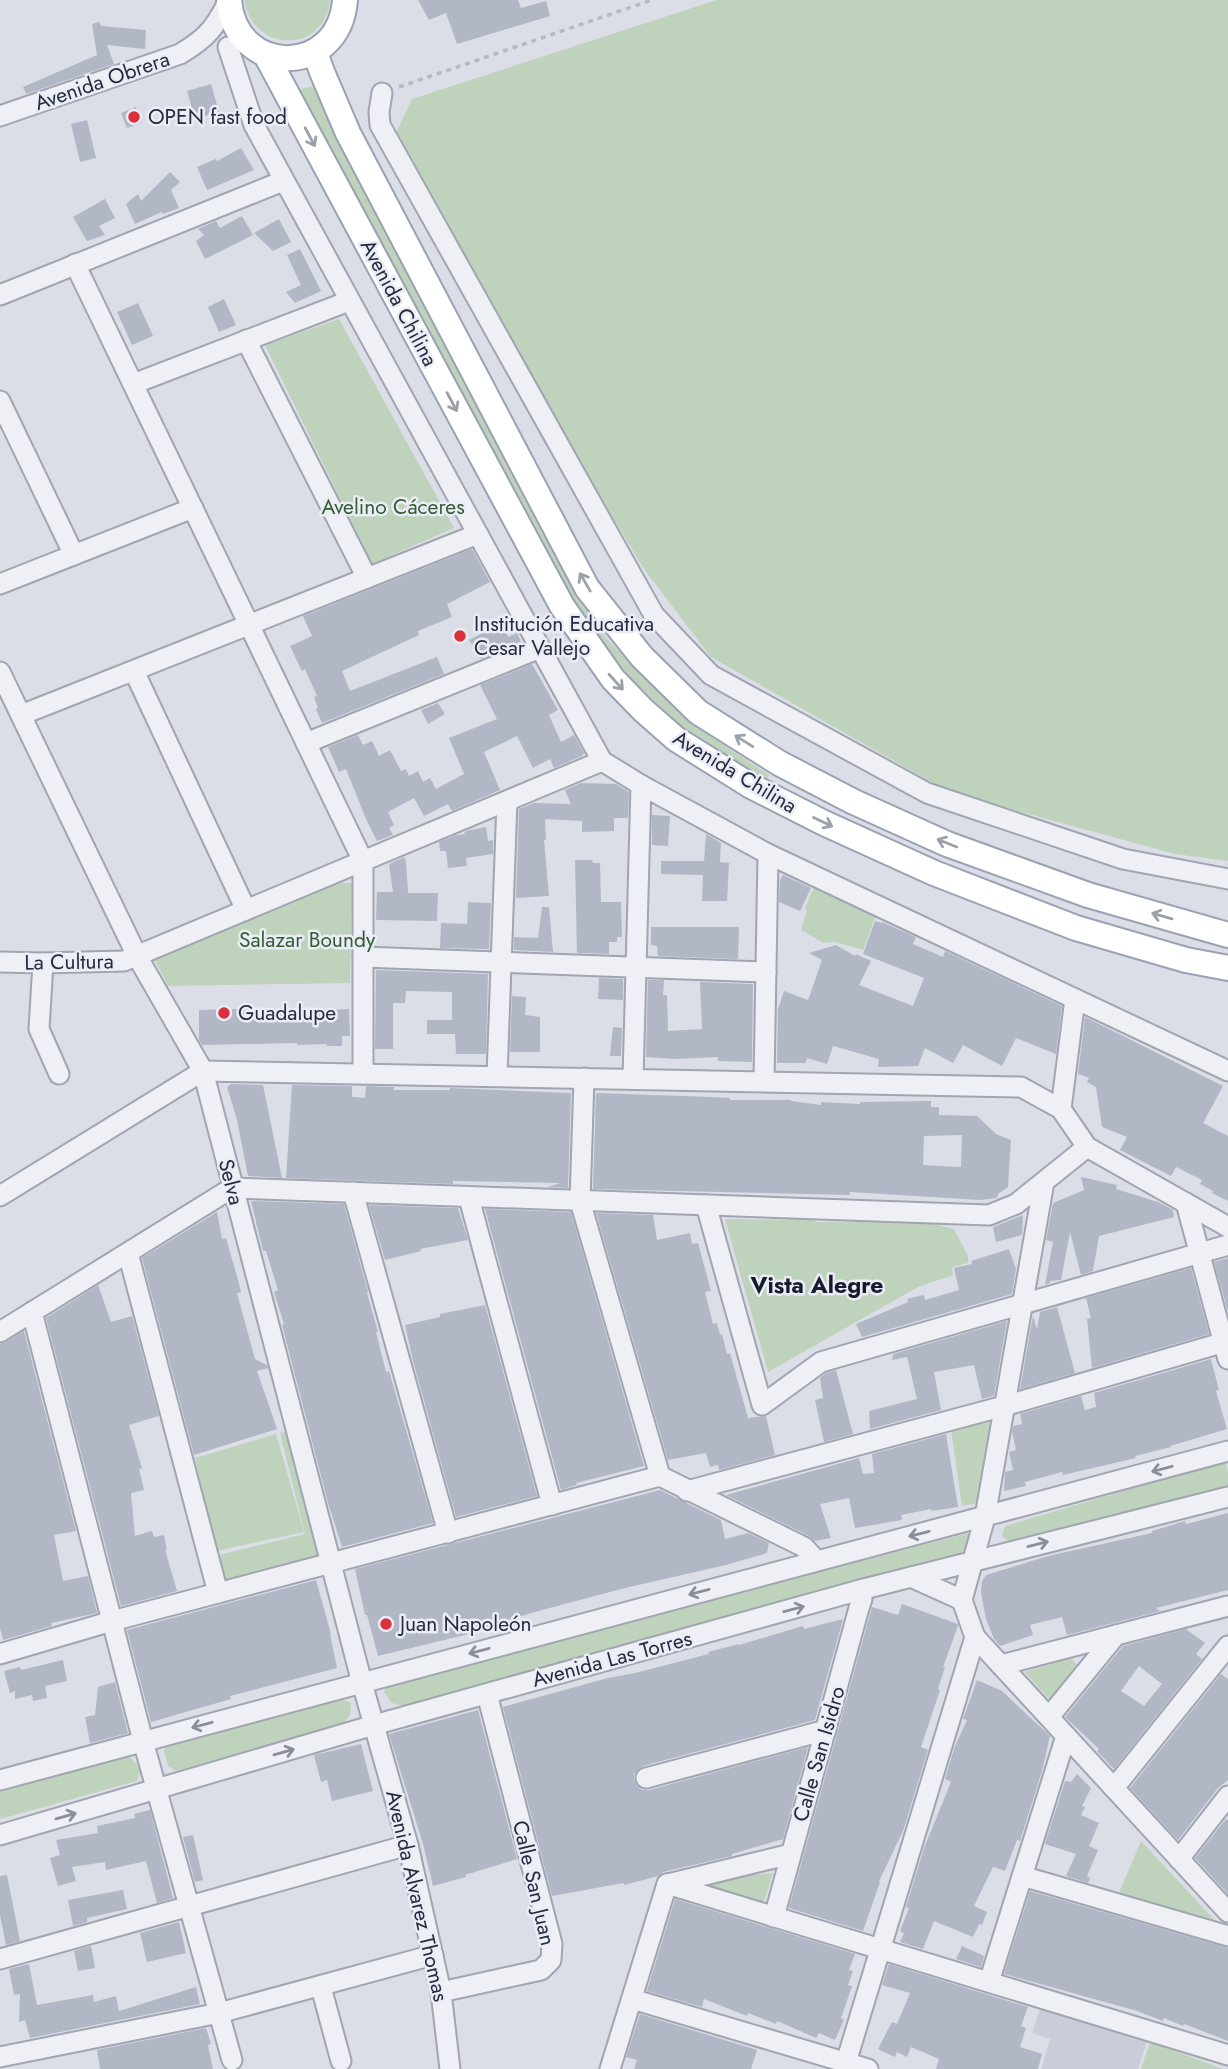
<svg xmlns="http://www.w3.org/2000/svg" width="1228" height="2069" viewBox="0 0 1228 2069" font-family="Jost,sans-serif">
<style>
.built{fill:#c8cdd9}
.green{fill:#bfd2bb}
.building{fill:#b1b7c4;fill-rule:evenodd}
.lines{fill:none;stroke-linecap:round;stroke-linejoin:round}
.minor-casing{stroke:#a0a5b1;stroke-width:23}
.major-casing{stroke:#99a1b4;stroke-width:28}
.path{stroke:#b5b9c2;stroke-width:3.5;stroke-dasharray:5 5;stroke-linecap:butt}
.minor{stroke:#eef0f5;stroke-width:19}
.major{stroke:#fff;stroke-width:24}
.oneway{stroke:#9ca0a8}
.oneway2{stroke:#898e9a}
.poi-dot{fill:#da313d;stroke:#eaedf5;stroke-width:2.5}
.labels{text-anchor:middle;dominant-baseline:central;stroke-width:5;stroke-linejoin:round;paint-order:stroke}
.street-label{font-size:21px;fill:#242b3e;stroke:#eaedf5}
.poi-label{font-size:21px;fill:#242b3e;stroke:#eaedf5;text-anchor:start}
.park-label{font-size:21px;fill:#345b30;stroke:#eaedf5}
.neighbourhood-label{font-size:23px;font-weight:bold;fill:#161c2e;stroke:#eaedf5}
</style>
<rect width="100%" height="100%" fill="#dbdee7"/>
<polygon class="built" points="1041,2006 1147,2042 1138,2069 1041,2069 1050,2039 1032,2033"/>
<g class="green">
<path d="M 244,0 L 330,0 C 325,53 254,55 244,0 Z"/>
<polygon points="717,0 1228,0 1228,861 1175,854 949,792 711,657 644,569 389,148 412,99"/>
<polygon points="315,86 383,227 556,551 604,636 692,724 769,775 765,784 685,730 605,653 559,574 296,90"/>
<polygon points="339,319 454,528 372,564 265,345"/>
<polygon points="329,883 352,883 350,983 168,986 154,958"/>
<polygon points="814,887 876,915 863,950 835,942 824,943 801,930 807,910 805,908"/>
<polygon points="792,1213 808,1217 817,1222 868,1222 881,1216 896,1215 954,1229 968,1256 968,1263 952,1267 953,1275 918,1287 768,1372 725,1219 788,1220"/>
<polygon points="998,1421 982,1502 962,1506 951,1429"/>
<polygon points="292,1430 325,1563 227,1586 219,1555 305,1534 280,1433"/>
<polygon points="276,1434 304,1532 216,1551 195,1458"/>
<polygon points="1225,1461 1228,1473 1228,1490 1012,1544 1002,1536 1005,1526"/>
<polygon points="968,1533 973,1550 404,1706 392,1703 384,1692 387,1685"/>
<polygon points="1071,1658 1080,1669 1054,1705 1025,1672"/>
<polygon points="338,1697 351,1703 350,1715 344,1723 176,1771 168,1766 164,1750 166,1744"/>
<polygon points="127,1754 141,1769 137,1781 0,1819 0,1784"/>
<polygon points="1141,1841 1218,1924 1119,1893"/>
<polygon points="773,1873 763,1904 691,1882"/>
<polygon points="1150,2042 1223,2069 1141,2069"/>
</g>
<g class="building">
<polygon points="418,0 518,0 521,8 546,1 550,16 457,44 446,13 429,20"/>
<polygon points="99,22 101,26 146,30 145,49 107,45 114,64 26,94 23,87 97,55 92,24"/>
<polygon points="211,84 219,112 195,119 187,91"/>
<polygon points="136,107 141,123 127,128 121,113"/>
<polygon points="87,120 96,158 80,162 71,124"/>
<polygon points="241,148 254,170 207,190 197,167 216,159 217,161"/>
<polygon points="170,172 180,182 171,190 179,208 163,214 162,212 135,224 126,204 138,194 141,201"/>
<polygon points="105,199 115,218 99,226 105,235 87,241 73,217"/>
<polygon points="242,216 253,235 205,259 196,241 204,235 198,229 216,221 220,228"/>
<polygon points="279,219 291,242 273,251 254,233"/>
<polygon points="300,249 321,291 295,303 286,292 301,285 287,255"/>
<polygon points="224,299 236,325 219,332 208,307"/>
<polygon points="138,303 153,336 132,345 117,312"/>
<polygon points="472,549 490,582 447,604 452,617 418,631 419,635 342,671 350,691 437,657 444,674 322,723 316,709 318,708 314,697 317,696 305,669 302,671 290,646 312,636 303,616"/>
<polygon points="502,623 508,637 517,633 521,642 481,659 469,640"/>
<polygon points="532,664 558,710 549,715 561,742 574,735 584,753 582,756 554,768 550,759 533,768 517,736 484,752 500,790 452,811 448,804 424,816 414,798 388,812 394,825 389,828 393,835 377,841 366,819 346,769 339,772 328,747 358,735 363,745 372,741 379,756 390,750 401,771 406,769 409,776 418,771 423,782 430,778 436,789 464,774 449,738 497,719 480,685"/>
<polygon points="438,703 445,714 428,724 421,710"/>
<polygon points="581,783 616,784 629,792 628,818 614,818 614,831 582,832 582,821 545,819 546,840 544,840 549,896 516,898 519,809 534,803 571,804 565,790"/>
<polygon points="652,815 670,816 668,846 652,845"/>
<polygon points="486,827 488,841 493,840 493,854 466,858 467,866 448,868 446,851 440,851 439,842 456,835 465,834 464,832 470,830"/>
<polygon points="706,834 721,843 720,862 729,863 727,901 702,901 703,875 661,874 661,861 704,861"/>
<polygon points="404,857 406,861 408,893 438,893 437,921 376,920 377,892 393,892 389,864"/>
<polygon points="575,860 592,860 593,863 600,863 601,902 621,902 622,937 617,937 617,942 609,942 609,954 577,953"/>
<polygon points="783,875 811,888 800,911 779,902 780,880"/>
<polygon points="468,902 491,903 489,949 440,948 441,923 467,924"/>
<polygon points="542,907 549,907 553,952 514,950 514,937 538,938"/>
<polygon points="875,921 882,923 882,922 916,937 913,944 943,957 945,951 1062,1006 1056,1054 1016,1038 1002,1066 963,1045 953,1063 925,1048 918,1066 878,1067 879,1059 833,1046 827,1064 807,1058 806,1063 777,1063 778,1009 784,991 808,1000 822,960 809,953 836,945 855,956 856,954 871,961 859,985 913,1006 924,978 863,954"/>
<polygon points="651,927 739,927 738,959 658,956 657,946 651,945"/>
<polygon points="376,970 488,974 486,1054 456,1054 455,1034 427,1034 427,1020 452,1020 452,992 406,991 405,1003 393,1003 393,1049 375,1049"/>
<polygon points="599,978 623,979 623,1000 598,999"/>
<polygon points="648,980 664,980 663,995 667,995 668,1031 702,1029 700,982 753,984 752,1062 718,1061 718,1057 675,1059 646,1057"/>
<polygon points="512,996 526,997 525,1015 540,1017 540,1052 510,1052"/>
<polygon points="272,1008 273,1014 349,1009 350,1036 342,1036 342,1046 327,1046 327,1044 297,1045 297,1043 202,1045 199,1040 199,1010"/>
<polygon points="1085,1017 1223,1086 1203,1123 1228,1136 1228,1201 1212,1193 1213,1191 1200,1184 1202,1180 1176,1167 1171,1176 1120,1150 1127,1137 1102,1127 1096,1087 1087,1082 1089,1078 1078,1074"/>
<polygon points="613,1027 622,1028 621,1056 610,1056"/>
<polygon points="231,1084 263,1085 282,1178 248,1176 237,1120 227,1087"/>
<polygon points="292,1085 352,1086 352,1097 365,1098 366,1086 394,1087 394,1090 450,1090 450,1088 571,1093 568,1188 548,1187 560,1183 453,1181 453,1184 286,1178"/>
<path d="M 597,1093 L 711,1097 L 730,1098 L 730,1100 L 791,1100 L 791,1101 L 821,1105 L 821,1102 L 860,1104 L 860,1102 L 931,1101 L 931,1107 L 939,1107 L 939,1115 L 977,1116 L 996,1134 L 1011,1140 L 1008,1187 L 998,1194 L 997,1198 L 980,1200 L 850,1192 L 850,1195 L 593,1189 L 596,1094 ZM 962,1135 L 961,1167 L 923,1165 L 924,1136 Z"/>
<polygon points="1081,1177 1117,1185 1116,1189 1158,1202 1173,1210 1174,1217 1099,1236 1093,1271 1081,1275 1070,1232 1061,1280 1050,1281 1050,1283 1045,1285 1053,1242 1046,1240 1053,1203 1084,1190"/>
<polygon points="251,1201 344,1204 368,1292 367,1293 378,1332 376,1332 386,1372 389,1371 433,1523 342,1547 328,1503 282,1325 284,1324 274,1292 278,1290 266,1251 263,1251"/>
<polygon points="369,1205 458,1208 468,1240 420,1249 421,1251 385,1260"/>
<polygon points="485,1209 571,1212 644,1466 576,1483 577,1485 561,1490"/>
<polygon points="217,1212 222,1239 226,1238 238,1280 241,1292 237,1293 255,1359 267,1365 268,1368 257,1371 277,1429 194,1455 142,1258"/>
<polygon points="596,1213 653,1215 657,1240 690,1233 692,1244 698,1243 711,1291 705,1292 713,1324 717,1323 720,1335 722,1334 727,1354 730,1353 748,1418 766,1416 775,1455 719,1470 718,1465 710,1467 706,1453 668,1460"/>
<polygon points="1023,1215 1022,1235 996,1242 993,1227"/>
<polygon points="1009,1249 1016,1269 1012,1294 862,1337 856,1324 908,1302 907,1299 924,1295 925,1300 959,1290 954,1268 972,1264 971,1261"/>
<polygon points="1228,1258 1228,1312 1214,1262"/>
<polygon points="1191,1268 1209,1334 1092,1368 1087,1319 1091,1318 1086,1298"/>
<polygon points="98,1285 111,1322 132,1316 159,1416 129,1425 142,1468 139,1469 144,1490 131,1493 135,1536 152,1531 154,1537 164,1535 167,1550 165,1550 177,1591 121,1606 46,1318"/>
<polygon points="485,1305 537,1496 456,1517 413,1361 405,1325 440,1317 440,1314"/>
<polygon points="1057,1307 1075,1373 1020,1389 1033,1316 1037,1329 1040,1312"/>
<polygon points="1007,1321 994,1396 982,1399 974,1365 934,1372 941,1410 870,1429 869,1411 917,1399 907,1357 892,1360 893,1354"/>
<polygon points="24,1331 76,1531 54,1535 63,1581 88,1576 97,1613 51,1623 52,1626 3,1640 0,1628 0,1344 6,1342"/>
<polygon points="1211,1359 1219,1390 1216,1391 1227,1429 1170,1446 1171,1447 1135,1456 1136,1458 1063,1475 1062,1472 1025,1482 1026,1486 1004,1491 1005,1472 1013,1470 1009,1452 1016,1450 1012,1432 1013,1426 1022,1424 1020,1414 1081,1396 1085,1410 1096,1407 1094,1393"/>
<polygon points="836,1370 853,1434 824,1442 815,1400 823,1398 820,1378 826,1373"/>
<polygon points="946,1434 958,1507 931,1511 931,1509 901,1515 902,1520 855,1528 849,1498 820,1504 831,1538 815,1541 809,1536 726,1495 859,1458 863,1474 874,1473 872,1454"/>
<polygon points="660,1490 721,1520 725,1539 748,1533 769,1543 767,1553 726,1565 625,1588 542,1610 505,1621 506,1625 378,1656 367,1615 365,1615 355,1569"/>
<polygon points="1228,1513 1228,1590 1156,1608 1160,1611 1067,1635 1062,1617 1030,1625 1033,1635 1000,1646 994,1639 986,1619 981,1593 982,1581 986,1575 1048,1556 1152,1533 1152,1531 1185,1521 1186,1524"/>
<polygon points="316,1580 331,1634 330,1634 337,1668 230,1696 231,1699 151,1722 127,1630"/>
<polygon points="902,1604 958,1624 958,1626 943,1667 945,1667 938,1689 940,1690 921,1747 928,1750 903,1831 879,1881 880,1882 863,1931 789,1908 872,1607 898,1615"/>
<polygon points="843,1619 815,1720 643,1766 634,1774 634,1780 637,1786 642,1790 649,1790 808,1747 783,1839 732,1854 732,1856 663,1872 658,1876 624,1885 624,1883 552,1896 503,1707 608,1678 635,1673 709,1654 708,1652 739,1644 739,1645 803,1626 804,1629"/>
<path d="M 1186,1629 L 1205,1643 L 1196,1654 L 1202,1659 L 1114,1769 L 1097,1751 L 1099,1749 L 1065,1717 L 1123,1646 ZM 1139,1666 L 1162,1684 L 1144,1706 L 1121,1691 Z"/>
<polygon points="63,1660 67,1681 45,1686 47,1698 33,1701 32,1695 15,1699 15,1691 10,1693 4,1671 20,1667 21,1670"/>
<polygon points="1221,1674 1228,1679 1228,1780 1218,1788 1178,1840 1130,1788"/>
<polygon points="977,1680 1002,1691 1050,1736 1042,1771 1020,1841 1017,1840 1005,1871 993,1867 974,1906 987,1912 982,1925 979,1924 973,1937 934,1921 923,1949 900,1942 904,1933 900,1931 909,1908 906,1907 924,1848 951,1782 945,1779 955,1746 967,1720 963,1719"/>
<polygon points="115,1682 128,1733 90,1743 85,1717 95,1715 98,1687"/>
<polygon points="478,1710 517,1859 465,1875 466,1877 433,1886 423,1844 389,1734"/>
<polygon points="361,1744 373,1791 332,1801 327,1780 321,1782 314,1755"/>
<polygon points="1077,1774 1091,1788 1082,1806 1085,1807 1081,1815 1099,1823 1089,1846 1098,1850 1087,1876 1090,1878 1088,1883 1066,1876 1076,1854 1045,1844 1065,1781 1071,1782"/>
<polygon points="150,1810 173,1898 157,1903 146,1861 106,1870 105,1862 72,1867 76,1881 58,1886 50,1858 60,1855 56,1840 98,1833 97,1826 135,1818 134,1814"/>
<polygon points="1226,1819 1228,1820 1228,1894 1195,1858"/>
<polygon points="193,1835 203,1880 195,1882 183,1837"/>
<polygon points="7,1875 20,1941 6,1945 0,1915 0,1876"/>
<polygon points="123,1890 127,1909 87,1918 87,1922 73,1926 68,1900"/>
<polygon points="1030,1891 1228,1948 1228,2041 1184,2024 1183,2026 1164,2018 1163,2021 1137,2011 1004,1974"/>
<polygon points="675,1899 855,1954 849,1970 853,1971 848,1985 852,1986 841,2018 844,2020 835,2040 819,2033 816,2038 777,2021 776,2024 748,2013 747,2016 704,1999 702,2007 647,1991"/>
<polygon points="179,1922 186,1953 147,1962 140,1933"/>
<polygon points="91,1946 95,1968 78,1971 74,1951"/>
<polygon points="962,1946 984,1956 981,1967 956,1959"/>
<polygon points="29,1964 37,2005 93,1995 94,2002 116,1996 119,2011 196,1987 200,2004 30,2038 25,2020 19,2022 20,1994 14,1995 9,1969"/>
<polygon points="889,1964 1028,2007 1021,2026 1026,2028 1020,2047 1042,2054 1038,2069 936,2069 939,2059 911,2047 907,2057 897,2052 895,2057 878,2049 892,2022 897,2024 910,1993 882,1985"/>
<polygon points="640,2014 757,2050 751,2069 634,2069 637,2060 626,2057"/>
<polygon points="206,2028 211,2044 208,2045 213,2069 100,2069 97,2050"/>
</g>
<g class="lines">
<defs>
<g id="minor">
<polyline points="228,47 254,125 602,761 641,785 768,854 1228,1071"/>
<polyline points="382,93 379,112 380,125 654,615 711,675 927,793 1123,859 1228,879"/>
<path d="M 0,116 L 180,54 C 207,38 215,28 229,0"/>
<polyline points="75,264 363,861 363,1074"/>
<polyline points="0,295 283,181"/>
<polyline points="246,340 367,578"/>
<polyline points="133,384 349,301"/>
<polyline points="0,401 74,555"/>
<polyline points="0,584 193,508"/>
<polyline points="134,671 246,910"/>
<polyline points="0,672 137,956 203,1071 362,1683 408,1845 441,1992 450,2069"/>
<polyline points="21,715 478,534"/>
<polyline points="306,743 540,648"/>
<polyline points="363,957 766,972"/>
<polyline points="0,962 43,963 124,961 602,761"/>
<polyline points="43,963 39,1029 59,1074"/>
<polyline points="497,1076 507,801"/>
<polyline points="584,1078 580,1201 660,1476"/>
<polyline points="633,1079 641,785"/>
<polyline points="764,1081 768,854"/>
<polyline points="1061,1109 1075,999"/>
<polyline points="1044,1182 985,1517 962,1600 975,1637 1228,1912"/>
<polyline points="353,1192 448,1533"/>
<polyline points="0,1196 203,1071 1021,1087 1061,1109 1087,1147 1228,1227"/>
<polyline points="469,1198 552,1505"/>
<polyline points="1186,1203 1228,1359"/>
<polyline points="706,1205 762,1405 821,1362 1228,1245"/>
<polyline points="128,1253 218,1593"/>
<polyline points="32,1312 143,1741 232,2060"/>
<polyline points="0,1332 232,1188 989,1215 1016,1204 1087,1147"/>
<polyline points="660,1476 804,1547 816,1560"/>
<polyline points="687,1491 1004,1406 1228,1341"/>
<polyline points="911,1577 962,1600"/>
<polyline points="0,1654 112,1621 660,1476"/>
<polyline points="1001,1665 1228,1606"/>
<polyline points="1049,1717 1116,1635"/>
<polyline points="646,1778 826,1730"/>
<polyline points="0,1780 1228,1451"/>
<polyline points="1114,1788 1228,1646"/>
<polyline points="0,1835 374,1725 860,1590 1228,1497"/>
<polyline points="1179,1859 1228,1796"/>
<polyline points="1022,1876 1228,1936"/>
<polyline points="667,1884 1228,2055"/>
<polyline points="668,1884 791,1854"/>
<polyline points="774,1917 859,1608 862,1599 860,1590"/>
<polyline points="0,1959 408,1845"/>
<polyline points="989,1982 1066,1736"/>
<polyline points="321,1987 341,2061"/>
<polyline points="441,1992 541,1970 551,1960 552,1944 487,1694"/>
<polyline points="632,1999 868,2069"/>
<polyline points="0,2057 219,2013 433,1955"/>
<polyline points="610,2069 667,1884"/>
<polyline points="844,2069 975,1637"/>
</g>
<g id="major">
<path d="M 229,0 C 235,77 339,78 345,0"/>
<polyline points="315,52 322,72 348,133 587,588 642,657 698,712 779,763 854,802 947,844 1088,895 1228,935"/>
<polyline points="266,55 562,606 613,679 643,710 676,739 751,786 824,823 934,873 1076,928 1186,960 1228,968"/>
</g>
</defs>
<use href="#minor" class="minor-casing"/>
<use href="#major" class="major-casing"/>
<polyline class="path" points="399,87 652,0"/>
<use href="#minor" class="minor"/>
<use href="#major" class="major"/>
</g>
<defs><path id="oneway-shaft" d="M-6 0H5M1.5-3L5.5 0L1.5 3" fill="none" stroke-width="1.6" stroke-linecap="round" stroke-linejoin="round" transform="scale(1.75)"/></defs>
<g class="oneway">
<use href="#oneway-shaft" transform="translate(310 137) rotate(62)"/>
<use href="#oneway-shaft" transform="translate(452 402) rotate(62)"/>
<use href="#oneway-shaft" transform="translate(585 582) rotate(-120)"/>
<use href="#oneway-shaft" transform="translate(616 682) rotate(48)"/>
<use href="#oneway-shaft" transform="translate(744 741) rotate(-148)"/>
<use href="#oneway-shaft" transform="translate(823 822) rotate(26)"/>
<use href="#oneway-shaft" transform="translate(947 843) rotate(-158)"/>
<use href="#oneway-shaft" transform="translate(1162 916) rotate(-164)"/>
</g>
<g class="oneway2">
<use href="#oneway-shaft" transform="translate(1162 1469) rotate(165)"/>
<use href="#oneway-shaft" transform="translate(919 1534) rotate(166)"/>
<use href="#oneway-shaft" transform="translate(1038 1544) rotate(-14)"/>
<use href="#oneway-shaft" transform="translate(699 1592) rotate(165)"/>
<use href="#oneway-shaft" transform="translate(794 1609) rotate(-15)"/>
<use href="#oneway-shaft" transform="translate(479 1651) rotate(165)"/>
<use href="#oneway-shaft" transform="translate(202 1725) rotate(165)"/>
<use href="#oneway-shaft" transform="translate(284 1752) rotate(-16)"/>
<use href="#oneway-shaft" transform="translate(66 1816) rotate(-16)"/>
</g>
<g class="poi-dot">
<circle cx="134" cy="117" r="7"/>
<circle cx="460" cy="636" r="7"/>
<circle cx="224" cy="1013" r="7"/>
<circle cx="386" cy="1624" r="7"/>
</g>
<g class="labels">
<g class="street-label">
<text transform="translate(102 81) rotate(-19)">Avenida Obrera</text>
<text transform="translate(399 303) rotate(62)">Avenida Chilina</text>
<text transform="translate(735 772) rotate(31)">Avenida Chilina</text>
<text transform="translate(69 962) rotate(-1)">La Cultura</text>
<text transform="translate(231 1182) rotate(76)">Selva</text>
<text transform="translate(612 1659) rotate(-15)">Avenida Las Torres</text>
<text transform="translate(819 1754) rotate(-74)">Calle San Isidro</text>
<text transform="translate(534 1883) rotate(77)">Calle San Juan</text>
<text transform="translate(417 1896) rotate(77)">Avenida Alvarez Thomas</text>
</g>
<g class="poi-label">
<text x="148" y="117">OPEN fast food</text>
<text x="474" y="624">Institución Educativa<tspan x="474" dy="24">Cesar Vallejo</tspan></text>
<text x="238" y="1013">Guadalupe</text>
<text x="400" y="1624">Juan Napoleón</text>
</g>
<g class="park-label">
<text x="393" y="507">Avelino Cáceres</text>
<text x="307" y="940">Salazar Boundy</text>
</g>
<g class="neighbourhood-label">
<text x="817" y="1285">Vista Alegre</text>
</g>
</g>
</svg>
